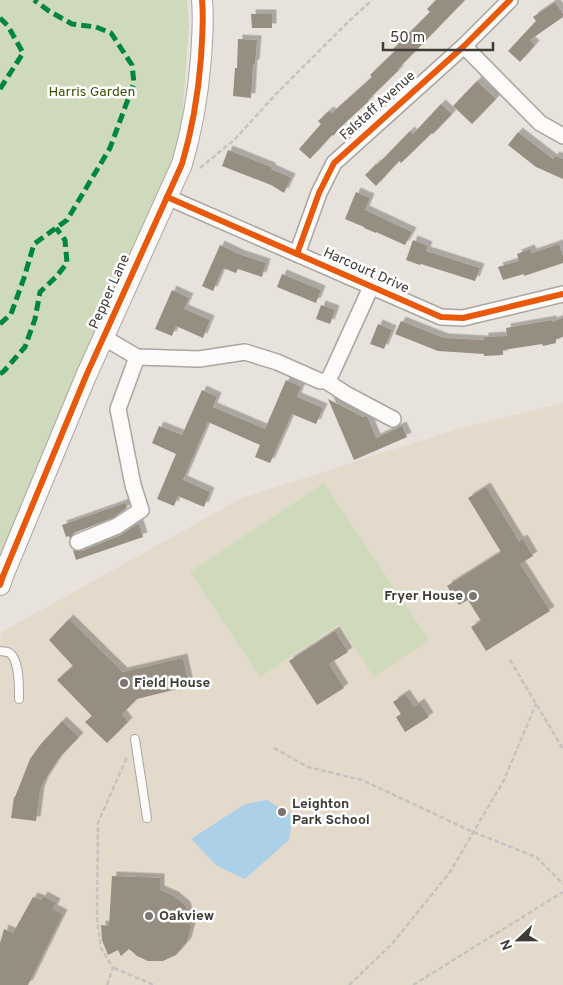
<svg xmlns="http://www.w3.org/2000/svg" width="563" height="985" viewBox="0 0 563 985" font-family="Overpass,sans-serif">
<style>
.education{fill:#e3dacc}
.green{fill:#cfd9bb}
.water{fill:#add0e9}
.building{fill:#978e82;filter:url(#shadow)}
.lines{fill:none;stroke-linecap:round;stroke-linejoin:round}
.lane-casing{stroke:#a9a5a1;stroke-width:10}
.street-casing{stroke:#a9a5a1;stroke-width:18}
.secondary-casing{stroke:#a9a5a1;stroke-width:22}
.path{stroke:#c5c3c0;stroke-width:2.5;stroke-dasharray:5 2.5;stroke-linecap:butt}
.lane{stroke:#fcfbfa;stroke-width:8}
.street{stroke:#fcfbfa;stroke-width:15}
.secondary{stroke:#fcfbfa;stroke-width:20}
.quiet{stroke:#00873e;stroke-width:5;stroke-dasharray:10 5;stroke-linecap:butt}
.cycleway-casing{stroke:#fff;stroke-width:9}
.cycleway{stroke:#e8590c;stroke-width:6}
.poi-dot{fill:#7a7571;stroke:#fff;stroke-width:2}
.labels{text-anchor:middle;dominant-baseline:central;stroke-width:5;stroke-linejoin:round;paint-order:stroke}
.park-label{font-size:14px;fill:#385300;stroke:#fff}
.street-label{font-size:14px;fill:#3f3b37;stroke:#fff}
.poi-label{font-size:14px;font-weight:bold;fill:#3f3b37;stroke:#fff;text-anchor:start}
</style>
<defs>
<filter id="shadow"><feDropShadow dx="4.5" dy="-4.5" stdDeviation="0" flood-color="#0004"/></filter>
</defs>
<rect width="100%" height="100%" fill="#e8e2dc"/>
<polygon class="education" points="563,403 563,985 0,985 0,640 2,632 242,498 457,429"/>
<g class="green">
<polygon points="0,0 187,0 189,25 181,135 160,190 91,339 46,449 0,568"/>
<polygon points="324,483 429,640 374,677 339,624 260,677 190,572"/>
</g>
<polygon class="water" points="267,800 293,816 289,840 245,879 217,866 191,839 245,804"/>
<g class="building">
<polygon points="436,0 465,0 398,69 399,70 368,100 369,101 343,125 333,136 332,135 310,159 299,149 321,124 318,121 329,111 332,113 372,77 370,75 395,51 393,49 430,12 427,9"/>
<polygon points="555,2 563,14 563,17 530,40 535,45 520,62 508,51 536,21 533,17"/>
<polygon points="251,14 272,14 272,28 252,28"/>
<polygon points="238,39 257,40 255,64 253,64 251,98 233,96 235,68 237,68"/>
<polygon points="477,81 496,99 472,124 453,106"/>
<polygon points="441,104 452,114 433,134 432,133 401,163 399,161 376,186 365,175 376,164 377,165 410,131 413,134"/>
<polygon points="518,132 553,159 555,156 563,159 563,179 536,167 508,145"/>
<polygon points="228,150 271,167 271,169 291,178 284,193 271,185 222,166"/>
<polygon points="356,192 370,198 365,210 412,232 405,245 376,232 376,233 364,228 364,227 345,219"/>
<polygon points="413,240 428,246 426,251 480,268 475,281 421,264 420,265 406,260"/>
<polygon points="559,244 563,256 563,263 524,276 524,274 503,280 498,267 519,261 517,254 530,249 532,253"/>
<polygon points="220,245 241,255 266,263 262,277 238,269 236,273 223,268 213,291 202,286"/>
<polygon points="282,274 321,290 316,303 277,287"/>
<polygon points="172,290 189,298 184,309 210,320 203,338 176,326 172,336 155,329"/>
<polygon points="321,305 335,310 330,324 316,319"/>
<polygon points="563,318 563,337 556,339 556,343 543,346 542,344 503,350 503,355 484,356 484,354 438,351 395,334 401,321 444,338 484,340 484,337 507,336 506,328 552,320 552,322"/>
<polygon points="378,324 392,330 384,349 370,344"/>
<polygon points="286,380 301,387 297,397 323,408 316,424 292,414 270,463 255,457 260,445 208,422 183,480 210,492 204,507 178,496 174,506 157,499 176,454 152,443 159,426 182,435 202,390 217,397 213,407 265,429"/>
<polygon points="328,399 363,417 367,416 376,438 402,426 407,437 354,460"/>
<polygon points="486,487 519,541 523,539 533,556 520,564 550,611 486,651 471,627 481,621 468,600 459,605 447,586 501,552 468,498"/>
<polygon points="125,503 127,508 113,518 74,533 70,539 69,536 66,537 62,525"/>
<polygon points="139,524 143,537 76,560 73,550 77,551 82,551 121,535 134,526"/>
<polygon points="69,619 123,672 183,658 189,686 137,699 122,714 128,722 107,743 85,722 92,716 57,680 73,666 49,640"/>
<polygon points="335,631 348,652 329,664 344,688 317,705 289,661"/>
<polygon points="405,694 414,707 420,703 429,717 405,732 396,717 401,714 393,702"/>
<polygon points="62,721 79,737 59,758 44,781 40,791 36,821 11,818 14,797 15,797 30,759 40,745"/>
<polygon points="112,876 160,878 160,890 174,896 186,906 191,927 187,942 176,955 163,961 148,961 137,956 129,949 121,956 118,950 108,955 102,940 101,925 109,926"/>
<polygon points="43,896 56,903 53,909 63,914 28,985 0,985 0,943 4,929 13,933 33,897 41,900"/>
</g>
<g class="lines">
<defs>
<g id="lane">
<path d="M 0,651 C 1,651 7,652 8,652 C 20,658 19,687 19,699"/>
<polyline points="135,739 147,818"/>
</g>
<g id="street">
<polyline points="464,46 540,123 563,136"/>
<polyline points="167,197 441,317 463,318 563,294"/>
<polyline points="297,254 319,193 334,163 464,46 510,0"/>
<polyline points="103,337 137,357 199,359 245,352 277,362 320,381 326,381 329,379 371,287"/>
<polyline points="326,381 346,394 393,419"/>
<polyline points="78,542 117,526 141,510 133,485 118,409 137,357"/>
</g>
<path id="secondary" d="M 0,585 L 3,576 L 86,376 L 182,164 C 193,127 198,96 201,58 C 202,38 204,19 202,0"/>
</defs>
<use href="#lane" class="lane-casing"/>
<use href="#street" class="street-casing"/>
<use href="#secondary" class="secondary-casing"/>
<g class="path">
<polyline points="200,168 235,139 278,92 349,21 372,0"/>
<polyline points="510,660 563,749"/>
<polyline points="274,748 308,767 362,780 473,832 536,857 563,884"/>
<polyline points="114,968 154,985"/>
<polyline points="107,985 113,968 101,948 97,918 98,823 127,757"/>
<polyline points="349,985 392,944 450,872 504,780 536,704"/>
<polyline points="413,985 563,892"/>
</g>
<use href="#lane" class="lane"/>
<use href="#street" class="street"/>
<use href="#secondary" class="secondary"/>
<g class="quiet">
<polyline points="0,18 8,26 23,53 0,89"/>
<polyline points="0,324 11,314 24,278 34,244 67,220 110,148 134,83 132,65 111,33 96,27 72,24 49,11 34,0"/>
<polyline points="0,374 4,371 25,347 35,319 40,292 56,277 67,263 65,240 56,228"/>
</g>
<defs>
<g id="cycleway">
<polyline points="167,197 441,317 463,318 563,294"/>
<polyline points="297,254 319,193 334,163 464,46 510,0"/>
<path d="M 0,585 L 3,576 L 86,376 L 182,164 C 193,127 198,96 201,58 C 202,38 204,19 202,0"/>
</g>
</defs>
<use href="#cycleway" class="cycleway-casing"/>
<use href="#cycleway" class="cycleway"/>
</g>
<g class="poi-dot">
<circle cx="473" cy="596" r="5"/>
<circle cx="124" cy="683" r="5"/>
<circle cx="282" cy="812" r="5"/>
<circle cx="149" cy="916" r="5"/>
</g>
<g class="labels">
<g class="park-label">
<text x="92" y="92">Harris Garden</text>
</g>
<g class="street-label">
<text transform="translate(378 106) rotate(-42)">Falstaff Avenue</text>
<text transform="translate(366 271) rotate(24)">Harcourt Drive</text>
<text transform="translate(110 292) rotate(-66)">Pepper Lane</text>
</g>
<g class="poi-label">
<text x="463" y="596" text-anchor="end">Fryer House</text>
<text x="134" y="683">Field House</text>
<text x="292" y="804">Leighton<tspan x="292" dy="16">Park School</tspan></text>
<text x="159" y="916">Oakview</text>
</g>
</g>
<g transform="translate(518 940) rotate(248)" stroke="#ffffff" stroke-width="4" paint-order="stroke">
<path d="M0-4L9 19L0 12L-9 19Z" fill="#3f3b37"/>
<text y="-8" font-size="14" font-weight="bold" text-anchor="middle" fill="#3f3b37">N</text>
</g>
<path d="M383 42v8h110v-8" fill="none" stroke="#3f3b37" stroke-width="2.5"/>
<text x="390" y="42" font-size="15" fill="#3f3b37" stroke="#ffffff" stroke-width="4" paint-order="stroke">50 m</text>
</svg>
